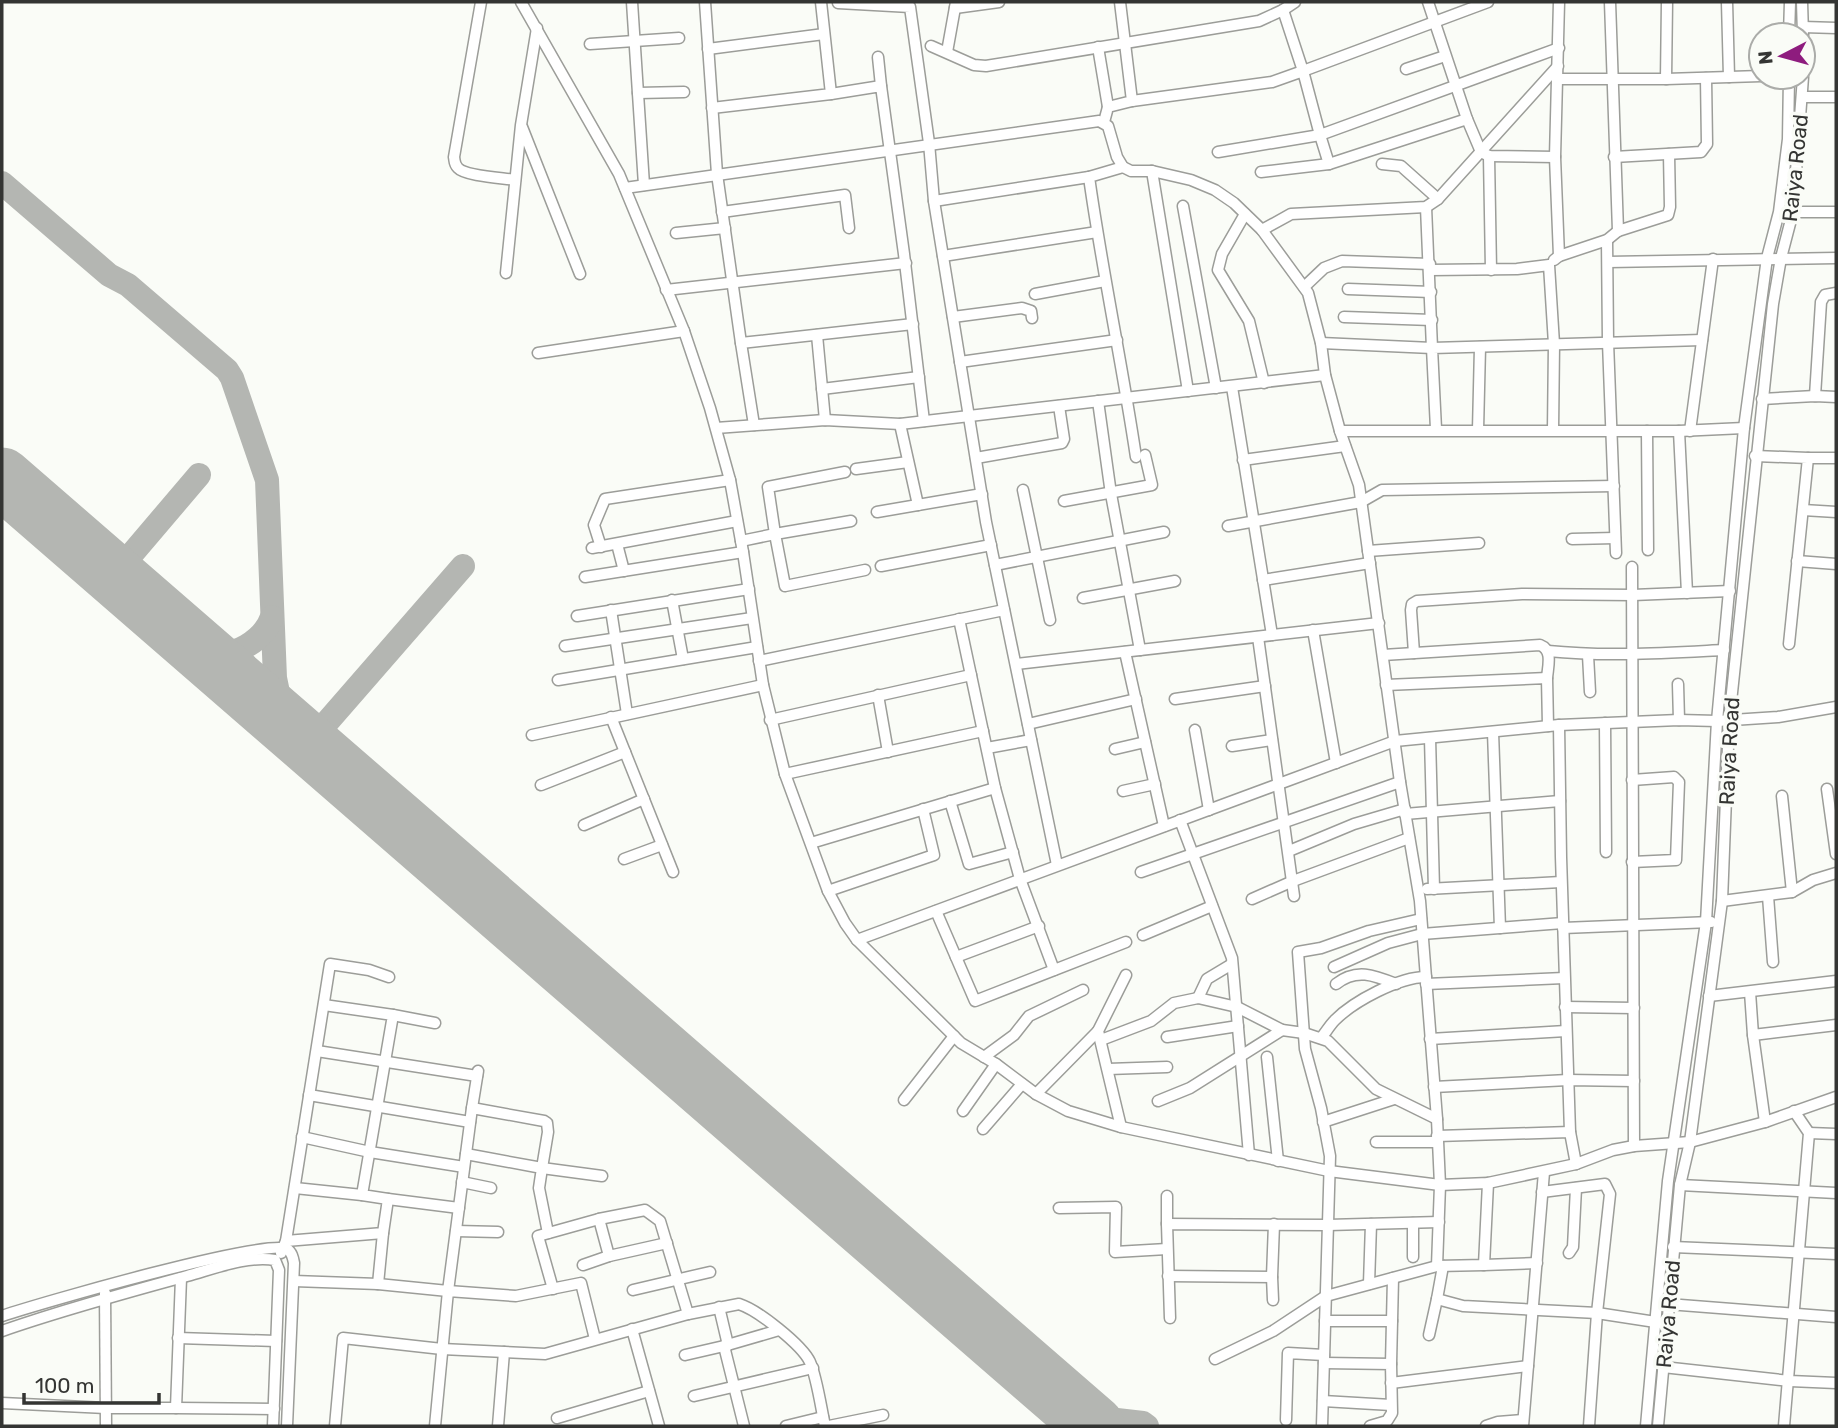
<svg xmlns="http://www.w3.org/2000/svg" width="1838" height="1428" viewBox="0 0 1838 1428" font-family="Rubik,sans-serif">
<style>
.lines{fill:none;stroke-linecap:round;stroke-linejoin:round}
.taxiway{stroke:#b4b6b2;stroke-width:24}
.runway{stroke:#b4b6b2;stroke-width:61}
.minor-casing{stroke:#9c9d99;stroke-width:13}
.minor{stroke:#fff;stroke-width:10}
.labels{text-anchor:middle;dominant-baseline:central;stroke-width:7;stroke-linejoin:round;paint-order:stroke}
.street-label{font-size:21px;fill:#343533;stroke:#fafcf7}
</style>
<rect width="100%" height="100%" fill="#fafcf7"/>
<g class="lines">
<g class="taxiway">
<polyline points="2,183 109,275 128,285 227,370 232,378 267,480 275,678 282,712 293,731"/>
<polyline points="114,575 199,475"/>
<path d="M 193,644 C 198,647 203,651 208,652 C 233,660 264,640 272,617"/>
<polyline points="308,744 463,566"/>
<polyline points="1082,1416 1143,1423 1147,1426"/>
</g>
<polyline class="runway" points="2,478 1094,1426"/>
<defs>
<g id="minor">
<path d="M 481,2 L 454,157 C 455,162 454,164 458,168 C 465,176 503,178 515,180"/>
<polyline points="521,2 619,174 684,331 710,408 730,480 743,552 763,685 785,774 828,891 845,923 857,940 961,1043 996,1064 1036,1094 1068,1111 1121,1127 1329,1171 1440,1185 1488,1183 1576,1164 1613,1150 1634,1146 1690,1142 1765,1122 1836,1097"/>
<polyline points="632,2 644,185"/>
<polyline points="705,2 717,174 741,343"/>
<polyline points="1295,2 1283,10 1303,71 1488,2"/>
<polyline points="1428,2 1467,119 1481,152 1489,156 1555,157"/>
<polyline points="1559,2 1555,157 1559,256"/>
<polyline points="1610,2 1618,231"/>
<polyline points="1727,2 1729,77"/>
<polyline points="1802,2 1803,35"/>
<polyline points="838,3 910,7 929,143 934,201 986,522 1057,865"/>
<polyline points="955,8 999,2"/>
<polyline points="1803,27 1836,28"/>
<polyline points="1789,35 1790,2"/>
<polyline points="590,44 679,38"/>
<polyline points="931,46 974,65 986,66 1259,21 1283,10"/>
<polyline points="1098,47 1108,107"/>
<polyline points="708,49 824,34"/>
<polyline points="947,52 956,2"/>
<polyline points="878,57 881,86"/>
<polyline points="1406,69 1445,56"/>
<polyline points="1557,79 1666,79 1761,76"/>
<polyline points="1666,79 1667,2"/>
<polyline points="638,93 684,92"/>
<polyline points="831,94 881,86 904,254 924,421"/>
<polyline points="1803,97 1836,97"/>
<polyline points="1132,101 1272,82 1303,71 1320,135 1559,48"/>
<polyline points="712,108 831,94 821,2"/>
<polyline points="1104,122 1108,107 1132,101 1120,2"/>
<polyline points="522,127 580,274"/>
<polyline points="1218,152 1320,135 1329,164"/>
<polyline points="1489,156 1491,270"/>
<polyline points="1614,157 1701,152 1707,144 1706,78"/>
<polyline points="1382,164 1401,166 1438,199"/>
<path d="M 1123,167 L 1089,177 C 1102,270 1122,363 1136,457"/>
<polyline points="1152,171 1188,391"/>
<polyline points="1261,172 1329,164 1467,119"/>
<polyline points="625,188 1099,121 1108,126 1117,157 1123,167 1131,171 1152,171 1191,180 1215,190 1234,203 1262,230 1308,293 1321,343 1325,375 1340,431 1359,485 1400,782 1420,901 1437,1119 1440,1185 1437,1266 1326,1296 1273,1331 1215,1359"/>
<polyline points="934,201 1089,177"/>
<polyline points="1183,206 1216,388"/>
<polyline points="722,212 845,195 849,228"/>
<polyline points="1793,212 1836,212"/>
<polyline points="1245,214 1222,254 1218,270 1249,321 1264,383"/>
<polyline points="1262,230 1291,214 1426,207 1438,199 1558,66"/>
<polyline points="676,233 725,228"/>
<polyline points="1607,240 1608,342 1616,553"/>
<polyline points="943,256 1097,232"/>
<polyline points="1554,260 1559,256 1607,240 1618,231 1668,215 1670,207 1669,154"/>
<polyline points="1608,262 1836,258"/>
<polyline points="1430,270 1517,269 1549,265 1554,344 1553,430"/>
<polyline points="506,273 521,125 537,28"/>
<polyline points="1304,287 1324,268 1342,261 1430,264"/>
<polyline points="1348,289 1431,292"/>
<polyline points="666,290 906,263"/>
<polyline points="1035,294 1105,281"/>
<polyline points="953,317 1022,308 1031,311 1032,318"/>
<polyline points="1344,317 1432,320"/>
<polyline points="817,335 825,420"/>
<polyline points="1321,343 1432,348 1426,207"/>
<polyline points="538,353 684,331"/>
<polyline points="960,362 1117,340"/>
<polyline points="1232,387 1272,635"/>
<polyline points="822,389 919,377"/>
<polyline points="1815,396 1821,302 1825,295 1836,293"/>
<polyline points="1762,399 1815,396 1836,397"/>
<polyline points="1098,401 1111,494 1140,650"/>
<polyline points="900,424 918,505"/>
<polyline points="754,425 741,343 913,324"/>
<polyline points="716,428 825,420 900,424 1325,375"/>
<polyline points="1436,429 1432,348 1702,340"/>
<polyline points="1478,430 1480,347"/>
<polyline points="1340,431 1679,431 1744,428"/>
<polyline points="1647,431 1648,550"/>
<polyline points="1679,431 1687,593"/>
<polyline points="1690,431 1713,259"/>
<polyline points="1755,456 1808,458 1789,644"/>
<polyline points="976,458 1062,443 1064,439 1059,406"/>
<polyline points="1808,458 1836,458"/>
<polyline points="1243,460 1345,446"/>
<polyline points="856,469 908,462"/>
<polyline points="1023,490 1050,620"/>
<polyline points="1064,501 1152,485 1145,455"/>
<polyline points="1803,510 1836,512"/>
<polyline points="877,512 982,494"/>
<polyline points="851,521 775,534 785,586 865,570"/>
<polyline points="1228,526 1361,502 1382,490 1614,486"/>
<polyline points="1572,539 1615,538"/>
<polyline points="741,541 775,534 768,487 845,472"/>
<polyline points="617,544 624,571"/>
<polyline points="601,547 594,525 605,499 730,480"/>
<polyline points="592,548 737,521"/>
<polyline points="1368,551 1479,543"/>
<polyline points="1797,561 1836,564"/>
<polyline points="995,565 1164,532"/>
<polyline points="881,566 991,545"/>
<polyline points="1632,567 1634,1146"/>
<polyline points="585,577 743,552"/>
<polyline points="1263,580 1370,563"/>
<polyline points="1083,598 1175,581"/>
<polyline points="672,600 683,659"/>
<polyline points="611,610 627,714"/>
<polyline points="577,616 749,589"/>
<polyline points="959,619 995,788"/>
<polyline points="1313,630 1336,763"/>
<polyline points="1258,637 1294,896"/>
<polyline points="565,646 752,618"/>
<path d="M 1548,651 C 1607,657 1665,653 1724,650"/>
<polyline points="1125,652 1164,826"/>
<polyline points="1414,653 1411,610 1412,604 1417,601 1522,594 1633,595 1730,591"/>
<path d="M 1383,655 L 1540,645 C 1553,650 1548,666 1547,678"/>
<polyline points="1588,655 1590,692"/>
<polyline points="759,661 1004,610"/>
<polyline points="1016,664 1379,623"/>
<polyline points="558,680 757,647"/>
<polyline points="1678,684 1679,720"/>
<polyline points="1386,685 1547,678 1548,726"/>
<polyline points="878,695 888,752"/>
<polyline points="1175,699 1265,686"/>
<polyline points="611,717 673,872"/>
<polyline points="770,720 971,675"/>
<polyline points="1605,723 1606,852"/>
<polyline points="1028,724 1136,699"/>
<polyline points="1559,725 1561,857 1570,1132"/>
<polyline points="1195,730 1209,810"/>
<polyline points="1493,732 1500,928"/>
<polyline points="532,735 763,685"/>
<polyline points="1430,738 1434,889"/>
<polyline points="1232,746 1272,740"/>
<polyline points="987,748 1031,740"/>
<polyline points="1115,749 1145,742"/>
<polyline points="785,774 983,731"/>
<polyline points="1632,780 1674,777 1679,782 1676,860 1632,862"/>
<polyline points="541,785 625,752"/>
<polyline points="1827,789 1836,854"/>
<polyline points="1123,791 1155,784"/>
<polyline points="1782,796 1792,892"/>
<polyline points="950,801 969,864 1013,852"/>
<polyline points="1405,814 1560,801"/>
<polyline points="1180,820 1232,958 1249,1155"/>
<polyline points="584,825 644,799"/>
<polyline points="811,843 995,788 1020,879 1054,970"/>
<polyline points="1289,851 1354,824 1405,809"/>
<polyline points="624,859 662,845"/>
<polyline points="1141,872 1400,782"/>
<polyline points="1427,889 1561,882"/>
<polyline points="828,891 934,855 923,809"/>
<polyline points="1768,896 1773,962"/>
<polyline points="1252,899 1293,881 1409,838"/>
<polyline points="1722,901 1792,892 1813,880 1836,873"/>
<polyline points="936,911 975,1001 1126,942"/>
<polyline points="1563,928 1711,922"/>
<polyline points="1143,935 1212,906"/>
<polyline points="857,940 1395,741 1559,725 1679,720 1717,721 1778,717 1836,707"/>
<polyline points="956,957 1039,926"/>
<polyline points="1334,967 1388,943 1422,934 1563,923"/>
<path d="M 1336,984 C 1356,968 1374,975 1396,984"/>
<polyline points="1426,984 1564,978"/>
<polyline points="1750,992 1753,1035 1836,1025"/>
<polyline points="1709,996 1836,981"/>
<polyline points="1198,998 1207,979 1232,964"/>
<polyline points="1565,1007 1634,1008"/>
<polyline points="393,1015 435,1023"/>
<polyline points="1282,1030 1304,1033 1328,1041 1376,1089 1437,1119"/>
<polyline points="1753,1035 1765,1122"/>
<polyline points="1167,1037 1238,1026"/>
<path d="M 1321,1038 C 1326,1032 1330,1025 1335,1020 C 1354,1001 1399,977 1426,977"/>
<polyline points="1430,1039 1566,1031"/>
<polyline points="1101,1040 1151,1021 1174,1003 1198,998 1237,1007 1282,1030 1190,1088 1158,1101"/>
<polyline points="317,1051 477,1076"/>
<polyline points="984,1057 1014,1035 1029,1016 1083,990"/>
<polyline points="1267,1057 1278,1161"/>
<polyline points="1108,1069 1167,1067"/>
<polyline points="1434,1087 1568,1080 1634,1081"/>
<polyline points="1036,1094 1098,1031"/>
<polyline points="309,1095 470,1122"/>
<polyline points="904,1100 954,1036"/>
<polyline points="472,1108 478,1071"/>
<polyline points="963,1111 996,1064"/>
<polyline points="1323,1122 1394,1099"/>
<polyline points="1121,1127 1098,1031 1126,975"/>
<polyline points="983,1129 1022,1084"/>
<polyline points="1809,1133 1836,1134"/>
<polyline points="1437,1136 1570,1132 1576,1164"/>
<polyline points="302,1137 370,1152 464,1167"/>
<polyline points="1376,1142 1437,1142"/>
<polyline points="466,1154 542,1168 539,1188 548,1233"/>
<polyline points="462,1182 491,1188"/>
<polyline points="1680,1185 1836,1193"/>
<polyline points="295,1188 362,1195"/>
<polyline points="1542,1192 1605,1184 1610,1194 1597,1313 1589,1426"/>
<polyline points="1167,1196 1167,1224"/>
<polyline points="388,1199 459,1208"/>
<polyline points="1059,1208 1116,1207 1115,1252 1167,1249"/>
<polyline points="599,1219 609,1256 667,1243"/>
<polyline points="1413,1223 1413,1257"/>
<polyline points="456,1231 498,1232"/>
<polyline points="286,1241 330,964 369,970 389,977"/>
<polyline points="1673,1247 1836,1254"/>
<polyline points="281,1253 286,1241 383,1233 388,1199 362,1195 393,1015 324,1005"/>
<polyline points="1569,1253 1573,1247 1576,1188"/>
<polyline points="583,1265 609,1256"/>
<polyline points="1484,1265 1537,1263"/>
<polyline points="1437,1266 1484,1265 1488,1183"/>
<polyline points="1443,1266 1437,1299 1463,1306 1597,1313 1662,1323"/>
<polyline points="1168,1276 1272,1277 1274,1224"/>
<polyline points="1272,1277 1273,1300"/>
<polyline points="294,1281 378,1284 448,1291 472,1108 544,1121 547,1123 548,1132 542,1168 602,1176"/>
<polyline points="378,1284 383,1233"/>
<polyline points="1369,1284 1371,1224"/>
<polyline points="553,1289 538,1236 599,1219 645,1210 660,1221 688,1314"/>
<polyline points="633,1290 710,1272"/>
<polyline points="105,1293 106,1426"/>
<polyline points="1668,1304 1836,1317"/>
<polyline points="719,1307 728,1345"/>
<path d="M 2,1316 C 37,1304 266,1238 287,1249 C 292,1252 293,1258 294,1263 L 287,1426"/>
<polyline points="1170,1318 1167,1224 1328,1225 1439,1222"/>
<polyline points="1325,1321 1392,1321"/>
<polyline points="632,1329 659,1426"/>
<path d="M 2,1331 C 62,1310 125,1293 187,1276 C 213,1269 248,1255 275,1260 L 279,1270 L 273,1426"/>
<polyline points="1429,1335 1437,1299"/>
<polyline points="178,1338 276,1341"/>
<polyline points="685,1355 724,1346"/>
<polyline points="1324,1363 1391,1364 1392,1413 1387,1421 1370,1426"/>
<polyline points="1391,1364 1393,1278"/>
<polyline points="1663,1367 1790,1381 1836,1383"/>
<polyline points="1391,1383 1528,1366"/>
<polyline points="694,1396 813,1368"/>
<polyline points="1323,1401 1391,1405"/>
<polyline points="2,1403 106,1408 176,1408 181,1278"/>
<polyline points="176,1408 274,1409"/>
<polyline points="557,1418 649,1391"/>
<polyline points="1286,1420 1288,1353 1324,1355"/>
<path d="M 335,1426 L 343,1338 L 442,1349 L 545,1354 L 688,1314 L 739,1304 C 758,1310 802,1345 810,1362 C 817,1378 821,1408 825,1426"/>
<polyline points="435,1426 448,1291 516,1296 581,1283 595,1339"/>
<polyline points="498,1426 504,1352"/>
<polyline points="744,1426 724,1346 779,1330"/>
<polyline points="786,1426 823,1417"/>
<polyline points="829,1426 883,1415"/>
<polyline points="1322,1426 1330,1156 1321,1108 1305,1049 1298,952 1321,948 1369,931 1421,919"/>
<polyline points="1486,1426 1498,1422 1523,1420"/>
<polyline points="1523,1426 1544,1172"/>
<polyline points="1646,1426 1668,1181 1706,922 1717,721 1744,428 1767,258 1779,212 1788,139 1789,77"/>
<polyline points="1658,1426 1680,1185 1690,1142 1722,901 1729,721 1773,304 1781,258 1793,212 1803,77"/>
<polyline points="1784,1426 1809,1133 1794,1111"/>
</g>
</defs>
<use href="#minor" class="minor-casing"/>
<use href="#minor" class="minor"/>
</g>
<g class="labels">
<g class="street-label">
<text transform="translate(1795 168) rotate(-84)">Raiya Road</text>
<text transform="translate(1729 751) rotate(-87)">Raiya Road</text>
<text transform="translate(1668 1314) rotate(-85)">Raiya Road</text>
</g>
</g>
<rect width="1838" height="1428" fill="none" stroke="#343533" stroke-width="7"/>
<g transform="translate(1782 56) rotate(264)"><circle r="33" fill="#fafcf7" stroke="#abaca9" stroke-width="2"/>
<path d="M0-5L12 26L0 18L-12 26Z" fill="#8e1c7e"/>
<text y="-10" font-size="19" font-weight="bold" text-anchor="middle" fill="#343533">N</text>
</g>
<path d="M24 1393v10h135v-10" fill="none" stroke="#343533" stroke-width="3.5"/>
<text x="35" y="1393" font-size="21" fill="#343533" stroke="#fafcf7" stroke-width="5" paint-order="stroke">100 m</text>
</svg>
